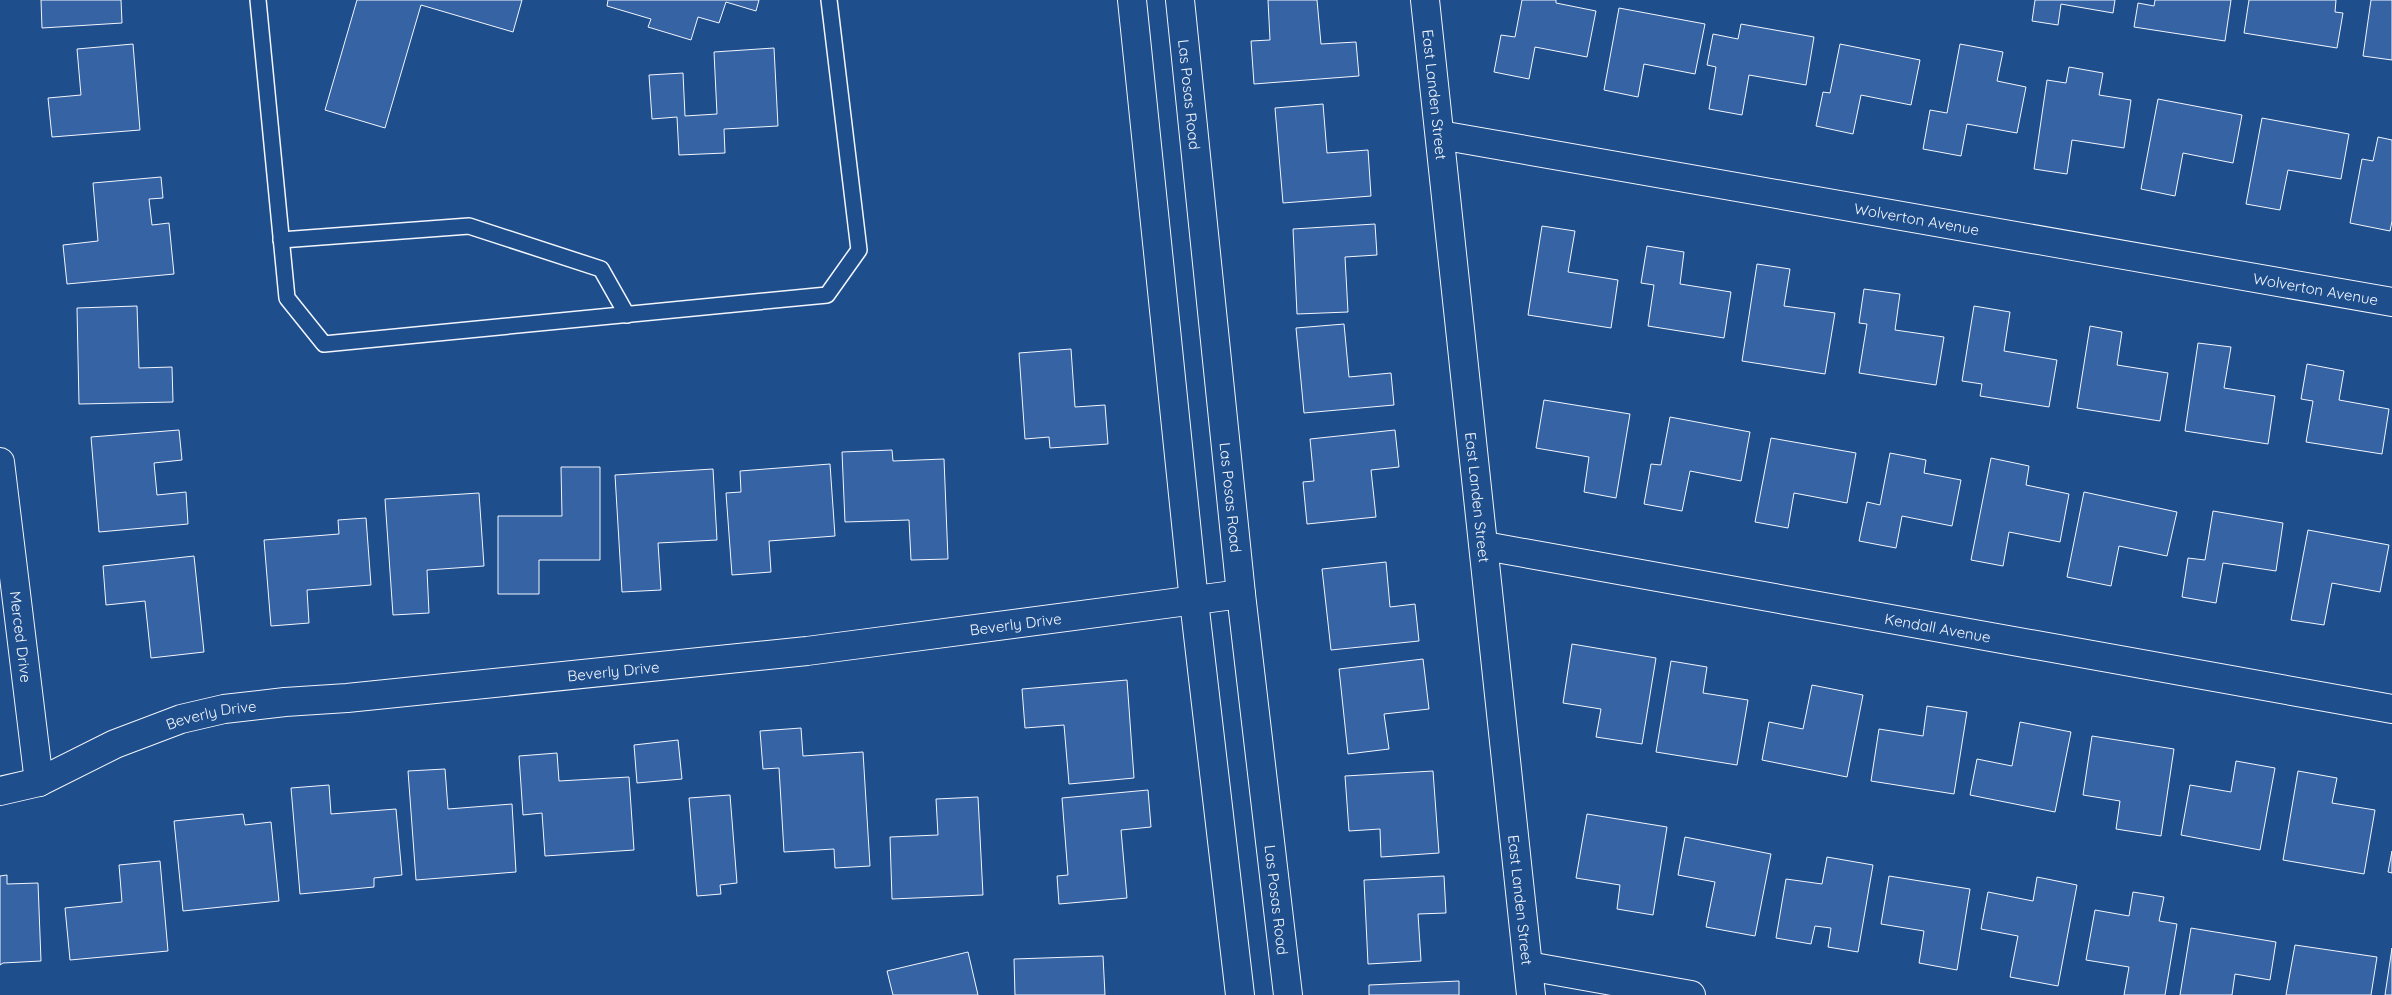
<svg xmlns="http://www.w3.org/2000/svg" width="2392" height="995" viewBox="0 0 2392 995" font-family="Quicksand,sans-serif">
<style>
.building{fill:#3563a3;stroke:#f2f6ff}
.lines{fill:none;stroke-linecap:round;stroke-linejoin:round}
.service-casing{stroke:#f2f6ff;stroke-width:18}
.minor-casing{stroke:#f2f6ff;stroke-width:30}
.secondary-casing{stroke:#f2f6ff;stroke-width:30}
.service{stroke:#1f4e8c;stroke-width:15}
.minor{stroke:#1f4e8c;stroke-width:28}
.secondary{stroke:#1f4e8c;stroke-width:28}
.labels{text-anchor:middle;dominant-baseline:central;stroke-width:4;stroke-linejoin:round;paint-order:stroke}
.street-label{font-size:15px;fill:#f2f6ff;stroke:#1f4e8c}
</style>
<rect width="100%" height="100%" fill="#1f4e8c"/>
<g class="building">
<polygon points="41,0 121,0 122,23 42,28"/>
<polygon points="357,0 522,0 513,32 421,5 385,128 325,110"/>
<polygon points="608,0 759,0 756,11 726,2 719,23 698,17 691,40 648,27 651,19 607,6"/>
<polygon points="1268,0 1317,0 1321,44 1356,42 1359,76 1254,84 1251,41 1270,40"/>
<polygon points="1522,0 1556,0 1556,3 1596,11 1587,57 1535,47 1529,79 1494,72 1501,35 1515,37"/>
<polygon points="2035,0 2115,0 2113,13 2061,4 2058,25 2032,21"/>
<polygon points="2155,0 2231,0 2225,41 2134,27 2138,3 2154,6"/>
<polygon points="2249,0 2336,0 2335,12 2343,13 2337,48 2244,33"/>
<polygon points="2371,0 2392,0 2392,60 2363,56"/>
<polygon points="1619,8 1705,24 1695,74 1644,64 1638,97 1604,90"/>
<polygon points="1741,24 1814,37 1806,85 1749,75 1742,115 1709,109 1716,67 1707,65 1713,34 1738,39"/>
<polygon points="133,44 140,130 52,137 48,98 81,95 77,49"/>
<polygon points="1840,44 1920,60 1911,105 1861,95 1853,134 1816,126 1823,92 1830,93"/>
<polygon points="1960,44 2003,52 1997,81 2026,87 2017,133 1967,124 1961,156 1923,149 1930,110 1947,113"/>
<polygon points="774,48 778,126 724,129 725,153 679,155 677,117 652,119 649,75 683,73 685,116 717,114 714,52"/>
<polygon points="2069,67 2103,73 2099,95 2131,100 2124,148 2072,140 2067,174 2034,169 2047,80 2066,83"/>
<polygon points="2158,99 2242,115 2233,163 2183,153 2175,196 2141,189"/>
<polygon points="1323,104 1327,153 1368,150 1371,196 1283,203 1275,108"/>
<polygon points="2262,118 2349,134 2341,179 2288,170 2280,210 2246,204"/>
<polygon points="2378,137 2392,140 2392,221 2390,231 2350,223 2362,159 2373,161"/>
<polygon points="161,177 163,198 149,199 152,225 169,223 174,274 67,284 63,245 98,241 93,183"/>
<polygon points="1375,224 1377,255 1345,257 1348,312 1297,314 1293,229"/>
<polygon points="1542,226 1575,231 1568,272 1618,280 1611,328 1528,315"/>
<polygon points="1647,246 1684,252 1680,284 1731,292 1724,338 1648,326 1654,285 1641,283"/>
<polygon points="1757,264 1790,269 1784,306 1835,313 1825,374 1742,361"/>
<polygon points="1864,289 1900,294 1895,330 1944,337 1936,385 1859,373 1867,324 1859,323"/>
<polygon points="137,306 139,368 172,367 173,402 79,404 77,308"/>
<polygon points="1974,306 2010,312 2004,351 2057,360 2049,407 1980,396 1982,384 1962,381"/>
<polygon points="1344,324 1349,377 1391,373 1394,405 1304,413 1296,328"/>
<polygon points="2090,326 2122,332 2117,365 2168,373 2160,421 2077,408"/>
<polygon points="2198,343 2231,347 2224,388 2275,396 2268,444 2185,431"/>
<polygon points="1071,349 1075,407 1105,405 1108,444 1050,448 1049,437 1025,439 1019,353"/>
<polygon points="2307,364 2344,371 2339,400 2389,409 2382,454 2306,442 2313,401 2301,399"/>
<polygon points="1544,400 1630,414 1616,498 1584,492 1589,457 1536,448"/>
<polygon points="1670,417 1750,432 1741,481 1690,471 1682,511 1644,504 1651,464 1661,465"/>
<polygon points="179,430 182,460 154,463 157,495 186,492 188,524 99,532 91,437"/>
<polygon points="1395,430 1399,467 1371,470 1376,517 1307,524 1303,482 1314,481 1310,439"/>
<polygon points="1771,438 1856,453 1847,503 1794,493 1788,528 1755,522"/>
<polygon points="892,450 893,461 944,459 948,559 911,560 909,520 845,522 842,452"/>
<polygon points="1890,453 1926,460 1924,473 1961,480 1952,526 1902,516 1896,548 1859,541 1867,502 1880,505"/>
<polygon points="1991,458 2029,466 2026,485 2069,494 2060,542 2009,532 2003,566 1971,560"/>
<polygon points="830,464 835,536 769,541 771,572 732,575 726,493 741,492 740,471"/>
<polygon points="561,467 600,467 600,560 539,560 539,594 498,594 498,516 562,516"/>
<polygon points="713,469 717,540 658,543 661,590 622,592 615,475"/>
<polygon points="2084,492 2177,512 2167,556 2119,546 2111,586 2067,577"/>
<polygon points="479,493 484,566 427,570 429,613 393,615 385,499"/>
<polygon points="2213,511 2283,523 2276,571 2223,563 2216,603 2182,597 2188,558 2205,560"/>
<polygon points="366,518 371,585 307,590 309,623 271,626 264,540 339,534 338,520"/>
<polygon points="2308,530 2389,545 2380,592 2332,583 2324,625 2291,620"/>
<polygon points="194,556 204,652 151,658 145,601 106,605 103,566"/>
<polygon points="1386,562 1390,607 1415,604 1419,641 1331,650 1322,569"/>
<polygon points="1572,644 1656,658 1642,744 1596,737 1601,709 1563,703"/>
<polygon points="1423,659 1429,709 1384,714 1389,749 1348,754 1339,669"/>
<polygon points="1671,661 1707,667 1703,693 1748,700 1737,765 1656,752"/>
<polygon points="1127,680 1134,778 1069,784 1064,725 1025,728 1022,689"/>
<polygon points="1812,685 1863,695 1847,777 1762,760 1769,722 1803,729"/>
<polygon points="1927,706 1967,712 1954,794 1871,781 1879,729 1923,736"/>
<polygon points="2020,722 2071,732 2055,812 1970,795 1977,759 2012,766"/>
<polygon points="801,728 803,756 863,752 870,866 835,868 834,849 784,852 779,768 763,769 760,731"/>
<polygon points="2092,736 2174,749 2161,836 2116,829 2120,801 2083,795"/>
<polygon points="678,740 682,779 637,783 634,745"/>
<polygon points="557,753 559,781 629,777 634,850 545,856 542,813 523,815 519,756"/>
<polygon points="2236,761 2275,768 2260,850 2181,835 2190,785 2231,792"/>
<polygon points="445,769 448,809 512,804 516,872 416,880 408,771"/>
<polygon points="1433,771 1439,853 1381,857 1380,829 1349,831 1345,776"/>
<polygon points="2298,771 2337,778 2332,803 2375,810 2364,874 2283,860"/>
<polygon points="329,785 331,814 396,809 402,875 374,878 374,887 300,894 291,788"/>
<polygon points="1148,790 1151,827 1121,830 1127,898 1059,904 1057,876 1068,875 1062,798"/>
<polygon points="730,795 737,883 720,885 721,894 697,896 689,798"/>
<polygon points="978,797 983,895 892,899 890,837 938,835 936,799"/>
<polygon points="243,814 245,825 271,822 279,901 183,911 174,821"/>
<polygon points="1587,814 1667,827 1653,915 1617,909 1620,885 1576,878"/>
<polygon points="1685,837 1771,854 1755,936 1706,927 1715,882 1678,875"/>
<polygon points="2392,851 2392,873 2388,872"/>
<polygon points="1827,857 1873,865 1858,952 1828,947 1831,928 1815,926 1811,944 1776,938 1786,879 1822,884"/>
<polygon points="160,861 168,951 70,960 65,908 122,902 119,865"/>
<polygon points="7,875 7,884 38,883 41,961 3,963 0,965 0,876"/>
<polygon points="1444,876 1446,913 1418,914 1421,961 1368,964 1364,880"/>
<polygon points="1889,876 1970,889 1957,970 1919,963 1924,931 1881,924"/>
<polygon points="2037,877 2077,885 2058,986 2010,977 2018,936 1981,929 1988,892 2033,901"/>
<polygon points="2133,892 2164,897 2159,921 2177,924 2165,995 2124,995 2129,967 2086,960 2095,910 2129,916"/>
<polygon points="2191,928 2276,942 2270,980 2235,974 2232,995 2180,995"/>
<polygon points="2295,945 2377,957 2371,995 2286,995"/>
<polygon points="2392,948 2392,995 2385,995"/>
<polygon points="968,952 978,995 893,995 887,971"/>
<polygon points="1103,956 1105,995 1015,995 1014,959"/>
<polygon points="1459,981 1459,995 1369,995 1369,985"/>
</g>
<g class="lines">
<defs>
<g id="service">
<polyline points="258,0 287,298 324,344 827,295 859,250 829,0"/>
<polyline points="281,240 469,226 601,269 627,315"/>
</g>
<g id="minor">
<path id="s1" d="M 1425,0 L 1531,995"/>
<path id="s2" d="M 1440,135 L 2392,302"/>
<path id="s3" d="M 0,462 L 39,782"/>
<path id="s4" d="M 1485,546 L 2392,709"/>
<path id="s5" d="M 0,791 L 39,782 L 115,744 L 181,719 L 224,709 L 285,702 L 347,698 L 807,651 L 1241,594"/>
<polyline points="1528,966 1691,995"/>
</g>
<g id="secondary">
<polyline points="1132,0 1194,601 1240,995"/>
<path id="s6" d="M 1180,0 L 1241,594 L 1288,995"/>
</g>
</defs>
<use href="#service" class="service-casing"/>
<use href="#minor" class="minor-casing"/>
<use href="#secondary" class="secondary-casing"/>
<use href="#service" class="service"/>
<use href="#minor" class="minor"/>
<use href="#secondary" class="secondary"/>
</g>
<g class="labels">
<g class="street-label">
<text stroke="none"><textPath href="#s6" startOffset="95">Las Posas Road</textPath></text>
<text stroke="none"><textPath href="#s1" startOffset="95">East Landen Street</textPath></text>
<text stroke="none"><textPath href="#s2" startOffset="484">Wolverton Avenue</textPath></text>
<text stroke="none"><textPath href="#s2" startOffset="889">Wolverton Avenue</textPath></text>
<text stroke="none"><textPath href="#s1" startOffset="500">East Landen Street</textPath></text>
<text stroke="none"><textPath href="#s6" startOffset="500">Las Posas Road</textPath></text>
<text stroke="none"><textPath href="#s5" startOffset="1036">Beverly Drive</textPath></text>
<text stroke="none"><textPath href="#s4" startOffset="460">Kendall Avenue</textPath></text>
<text stroke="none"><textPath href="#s3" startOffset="176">Merced Drive</textPath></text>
<text stroke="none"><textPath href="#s5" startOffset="631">Beverly Drive</textPath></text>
<text stroke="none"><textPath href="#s5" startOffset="226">Beverly Drive</textPath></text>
<text stroke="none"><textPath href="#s6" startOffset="905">Las Posas Road</textPath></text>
<text stroke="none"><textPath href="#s1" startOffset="905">East Landen Street</textPath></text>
</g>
</g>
</svg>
